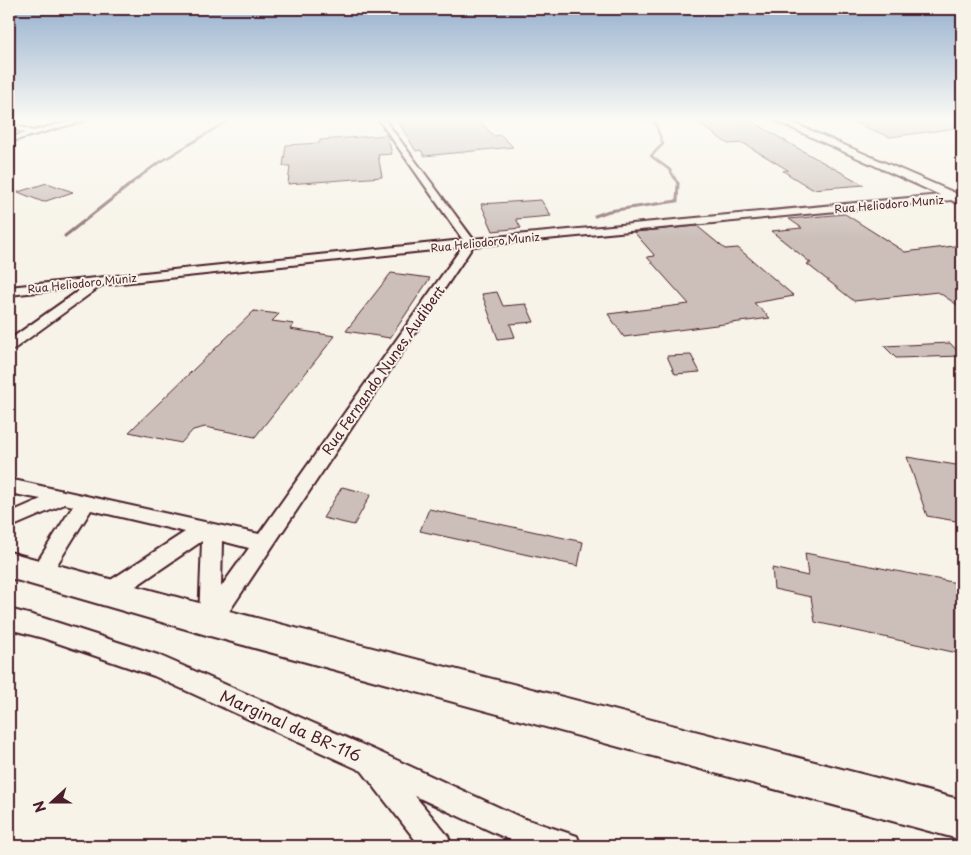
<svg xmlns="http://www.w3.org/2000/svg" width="971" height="855" viewBox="0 0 971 855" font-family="'Playpen Sans',sans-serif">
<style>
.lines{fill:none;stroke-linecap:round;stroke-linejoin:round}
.stream-far1{stroke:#8e7275;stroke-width:2.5}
.stream{stroke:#8e7275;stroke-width:3}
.building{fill:#ccbfb9;stroke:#4a1f2b}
.minor-casing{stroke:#4a1f2b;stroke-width:4}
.major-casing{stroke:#4a1f2b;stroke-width:4}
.highway-casing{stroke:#4a1f2b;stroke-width:4}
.minor{fill:#f7f3e8;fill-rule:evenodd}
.major{fill:#f7f3e8;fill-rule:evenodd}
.highway{fill:#f7f3e8;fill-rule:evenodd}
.labels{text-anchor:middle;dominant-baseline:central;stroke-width:4;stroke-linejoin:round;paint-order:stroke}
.far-street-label{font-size:11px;fill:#4a1f2b;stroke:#f7f3e8}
.street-label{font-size:14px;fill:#4a1f2b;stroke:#f7f3e8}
.near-street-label{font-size:16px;fill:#4a1f2b;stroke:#f7f3e8}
</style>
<rect width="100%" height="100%" fill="#f7f3e8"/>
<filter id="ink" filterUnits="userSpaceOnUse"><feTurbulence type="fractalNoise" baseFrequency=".02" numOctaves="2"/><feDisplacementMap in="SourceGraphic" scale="10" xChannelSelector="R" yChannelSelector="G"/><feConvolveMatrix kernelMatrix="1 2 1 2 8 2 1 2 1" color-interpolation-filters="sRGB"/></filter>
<g filter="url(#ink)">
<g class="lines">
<g class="stream-far1">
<polyline points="654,120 663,144 651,156 670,170 678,184"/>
<polyline points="130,184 154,166 229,120"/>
</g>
<g class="stream">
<polyline points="595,216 609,211 677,201 678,183"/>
<polyline points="65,236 132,183"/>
</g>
</g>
<g class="building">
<polygon points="397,120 478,120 494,136 501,135 513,147 424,156 421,150 416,151"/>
<polygon points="750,120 792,145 864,185 812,189 783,171 788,170 743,143 728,144 697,122"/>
<polygon points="848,120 956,120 957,128 890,137"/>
<polygon points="387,135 392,154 378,155 382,177 288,184 290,166 283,166 286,145 320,143 320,140"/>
<polygon points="47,183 73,192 43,202 18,192"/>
<polygon points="541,200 551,216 516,219 521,228 493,231 481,204"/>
<polygon points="845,214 905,252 962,245 962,308 938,292 854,301 807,264 811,263 771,231 802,228 789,219"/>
<polygon points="697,226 725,249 738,248 794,296 754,303 770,318 624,337 608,314 689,304 647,257 655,256 634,232"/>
<polygon points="391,273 430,278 390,338 346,331"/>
<polygon points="497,292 503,306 526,304 534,322 510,324 515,337 498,339 482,294"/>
<polygon points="254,311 279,314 272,321 294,324 290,329 335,336 255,437 205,427 193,430 181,443 129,432"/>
<polygon points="950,343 962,356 896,358 884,346"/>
<polygon points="691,355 700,372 675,374 667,356"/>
<polygon points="907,457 962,466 962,522 927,516"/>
<polygon points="342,487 371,494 354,525 323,518"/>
<polygon points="429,509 583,542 578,566 420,531"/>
<polygon points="805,553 962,584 962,654 815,622 811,597 774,589 772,568 808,576"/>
</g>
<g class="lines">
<defs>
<g id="minor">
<polygon points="75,120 86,120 9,142 9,138 25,133 9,127 9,123 33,131"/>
<path d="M 379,120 L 385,120 L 473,239 L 962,193 L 962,199 L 473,246 L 218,628 L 210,631 L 202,628 L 199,621 L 202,541 L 117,599 L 110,601 L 103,599 L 99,592 L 103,585 L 185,532 L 91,510 L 48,579 L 41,582 L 34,579 L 31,573 L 34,567 L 73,506 L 65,504 L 9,528 L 9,513 L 41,499 L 9,493 L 9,479 L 259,534 L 462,247 L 102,285 L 14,349 L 9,350 L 9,340 L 84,287 L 9,295 L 9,287 L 463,240 ZM 222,541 L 249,548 L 221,587 Z"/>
<polygon points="9,609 43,618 158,655 379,752 522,818 577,836 581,846 523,846 415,796 448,836 452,846 420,846 362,771 154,676 43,638 9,629"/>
</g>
<polygon id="major" points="774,120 786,120 962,196 962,205"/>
<polygon id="highway" points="9,552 210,606 962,800 962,840 210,636 9,578"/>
</defs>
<use href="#minor" class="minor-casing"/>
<use href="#major" class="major-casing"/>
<use href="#highway" class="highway-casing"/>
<use href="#minor" class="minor"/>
<use href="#major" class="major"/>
<use href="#highway" class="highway"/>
</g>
</g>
<linearGradient id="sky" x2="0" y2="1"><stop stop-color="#96b0ce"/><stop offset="0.5" stop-color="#fbfaf5"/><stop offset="1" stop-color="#fbfaf5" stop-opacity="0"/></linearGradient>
<rect width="971" height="239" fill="url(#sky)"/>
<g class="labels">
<g class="far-street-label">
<text transform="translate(889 204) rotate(-5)">Rua Heliodoro Muniz</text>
<text transform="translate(485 242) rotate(-6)">Rua Heliodoro Muniz</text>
<text transform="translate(82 283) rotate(-6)">Rua Heliodoro Muniz</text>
</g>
<g class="street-label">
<text transform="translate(383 370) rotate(-55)">Rua Fernando Nunes Audibert</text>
</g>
<g class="near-street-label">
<text transform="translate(291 725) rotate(24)">Marginal da BR-116</text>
</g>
</g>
<rect width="971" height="855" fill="none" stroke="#f7f3e8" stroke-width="30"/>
<rect x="15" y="15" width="941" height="825" fill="none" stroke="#4a1f2b" stroke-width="2" filter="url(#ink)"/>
<g transform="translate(52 802) rotate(249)" stroke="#f7f3e8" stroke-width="4" paint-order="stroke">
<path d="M0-4L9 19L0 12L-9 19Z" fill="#4a1f2b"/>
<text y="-8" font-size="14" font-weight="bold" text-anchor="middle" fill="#4a1f2b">N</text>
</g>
</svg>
